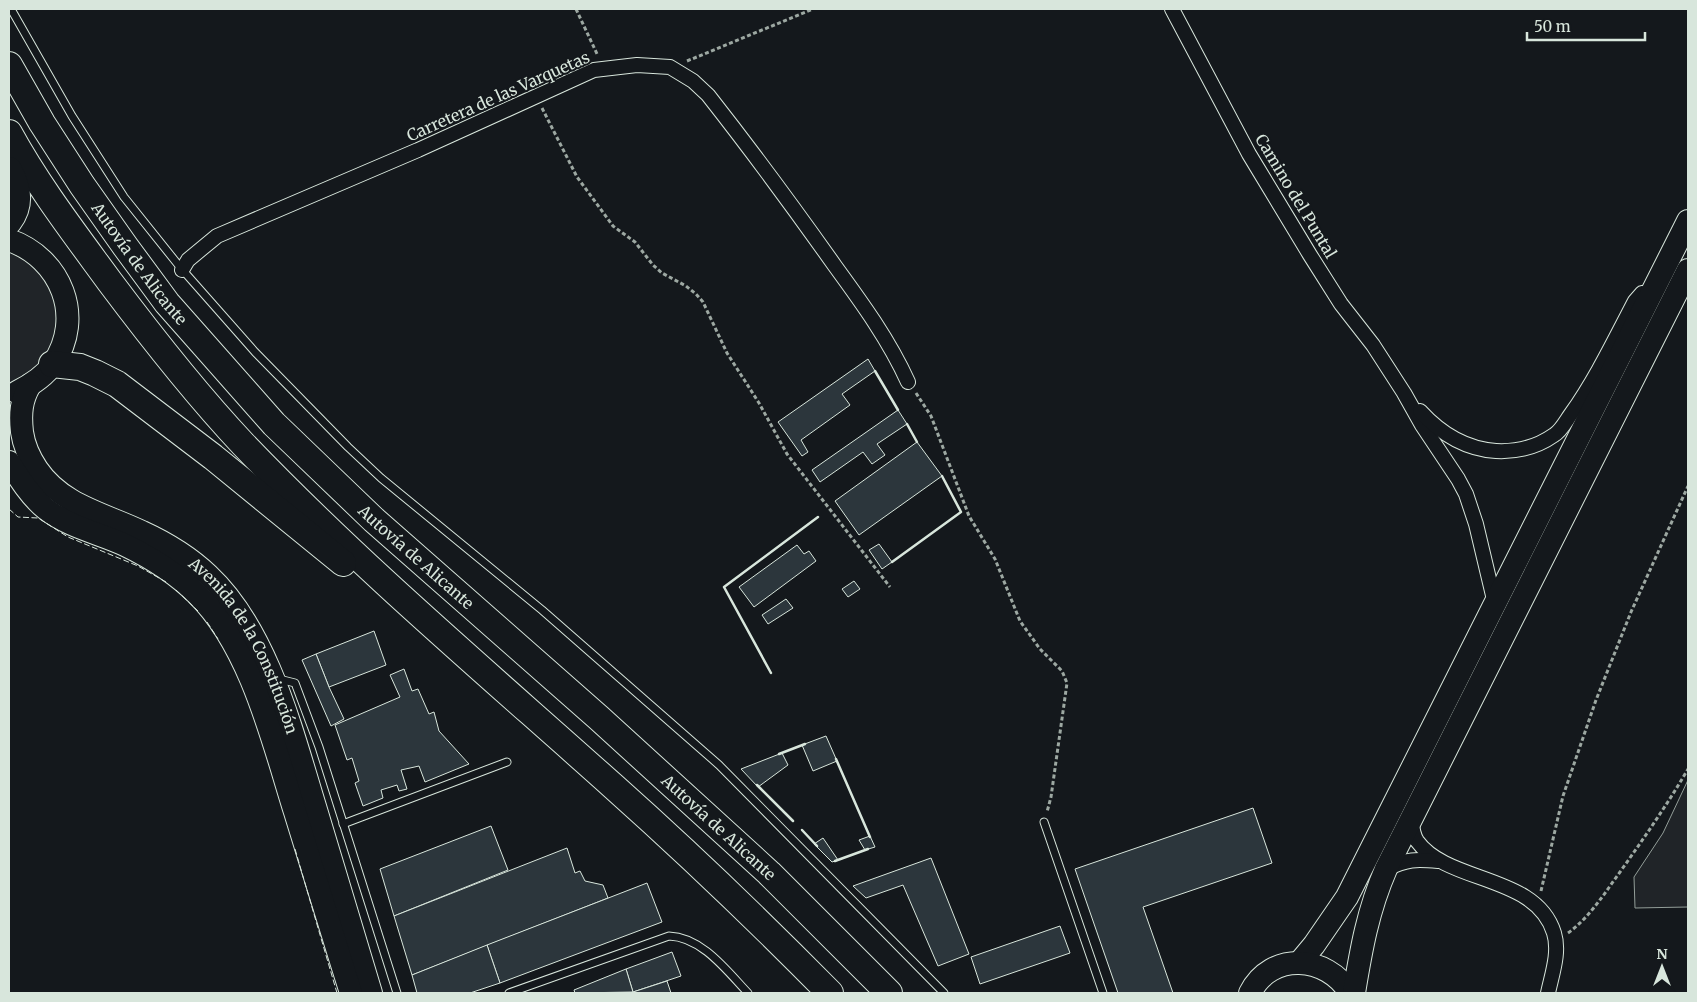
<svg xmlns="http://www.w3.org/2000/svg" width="1697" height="1002" viewBox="0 0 1697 1002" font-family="Merriweather,serif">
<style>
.green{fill:#202428;stroke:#939e99}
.building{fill:#2c363c;stroke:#d8e6dc}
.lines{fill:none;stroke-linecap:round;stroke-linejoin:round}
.lane-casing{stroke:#d8e6dc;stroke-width:9}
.street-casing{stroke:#d8e6dc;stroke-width:16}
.primary-casing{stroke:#d8e6dc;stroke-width:24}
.highway-casing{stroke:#d8e6dc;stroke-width:28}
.path{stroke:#9da8a2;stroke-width:3;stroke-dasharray:4 2.5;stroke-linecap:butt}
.lane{stroke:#14181c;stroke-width:7}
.street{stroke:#14181c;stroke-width:14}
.primary{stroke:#14181c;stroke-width:22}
.highway{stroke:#14181c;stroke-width:26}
.fence{stroke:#d8e6dc;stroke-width:1;stroke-dasharray:6 2.5;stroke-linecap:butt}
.wall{stroke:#d8e6dc;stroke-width:2.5}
.labels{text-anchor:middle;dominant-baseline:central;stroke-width:4;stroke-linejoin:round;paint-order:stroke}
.street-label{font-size:16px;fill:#d8e6dc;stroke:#14181c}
</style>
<rect width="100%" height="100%" fill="#14181c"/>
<g class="green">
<polygon points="9,240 55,275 61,348 9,394"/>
<polygon points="1688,780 1688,907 1635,908 1634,877 1663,833"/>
</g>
<g class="building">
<polygon points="868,359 875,371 842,394 850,405 801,440 808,452 802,456 778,422"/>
<polygon points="898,410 907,424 877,444 885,455 872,464 863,452 820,482 812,470"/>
<polygon points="917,442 942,476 859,535 835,501"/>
<polygon points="879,544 892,562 882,569 869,550"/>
<polygon points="797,545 804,554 809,551 816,561 754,607 739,587"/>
<polygon points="854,581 860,589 848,597 842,589"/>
<polygon points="786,599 793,608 768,624 762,615"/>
<polygon points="374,631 386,665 329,687 316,654"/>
<polygon points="316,654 329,687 344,719 331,726 302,660"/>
<polygon points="404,669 412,691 418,689 429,714 434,712 439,731 469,764 425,782 419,766 401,770 407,789 399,791 397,785 381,790 383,798 363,806 355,783 359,781 352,758 347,760 335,725 400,697 390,675"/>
<polygon points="826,736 837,761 813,771 802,745"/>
<polygon points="782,753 788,765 758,787 741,769"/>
<polygon points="1253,808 1272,863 1143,907 1173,993 1118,993 1075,869"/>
<polygon points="491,826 508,870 394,916 380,869"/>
<polygon points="870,836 875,847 865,850 859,840"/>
<polygon points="823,838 838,860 832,862 814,844"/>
<polygon points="567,848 575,873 580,871 585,881 603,885 608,898 412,975 394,916"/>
<polygon points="931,858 969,954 938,966 903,885 866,898 853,886"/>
<polygon points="647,883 662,922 500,983 487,945"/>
<polygon points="1060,926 1070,953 980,984 971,957"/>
<polygon points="487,945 500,983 470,993 417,993 412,975"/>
<polygon points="672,952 681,976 633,992 626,969"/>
<polygon points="626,969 633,992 575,993 574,990"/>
<polygon points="667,981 671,993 630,993"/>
</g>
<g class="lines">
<defs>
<g id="lane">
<polyline points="11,9 72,116 124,197 180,267 255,352 348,447 381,478 542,610 719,765 944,993"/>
<polyline points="279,679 295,683 319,747 397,993"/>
<polyline points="1044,822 1103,993"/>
<polyline points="343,824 507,762"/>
<path d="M 509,993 L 669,936 C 702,937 727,971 748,993"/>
</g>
<g id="street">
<polyline points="1172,9 1249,154 1310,255 1341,304 1373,345 1404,393 1422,425 1458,479 1466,494 1476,524 1495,604"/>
<path d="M 182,270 L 188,260 L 217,236 L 418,150 L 594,70 L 637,65 L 670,67 L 693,81 L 708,95 C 752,151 794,208 835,266 C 862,303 889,340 908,382"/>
<path d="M 1420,411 C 1440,433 1465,449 1496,451 C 1516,452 1537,447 1554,435 C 1561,431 1566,421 1571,414 C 1596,379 1615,339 1635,301 L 1642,293"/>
<path d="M 1411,819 C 1412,826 1413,835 1417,841 C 1448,884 1536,874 1554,933 C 1560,952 1552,974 1548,993"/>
<path d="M 1386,869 C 1408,859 1415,859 1438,861"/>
</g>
<g id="primary">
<path d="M 9,240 C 61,258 85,317 53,364 C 44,377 31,385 17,392"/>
<path id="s1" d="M 30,385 C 21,400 20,414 22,432 C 24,446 29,457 37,469 C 62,506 105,514 142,532 C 166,543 189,557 208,575 C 269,632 293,736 317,813 C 335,873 353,933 371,993"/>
<path d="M 9,462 C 19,478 31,497 46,509 C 69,527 99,533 125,545 C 150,557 177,574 197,594 C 251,647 273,742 295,812 C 314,873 332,933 351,993"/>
<polyline points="1299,963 1314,945 1347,897 1688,221"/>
<path d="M 1250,993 C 1271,951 1327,955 1350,993"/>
<path d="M 1354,993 C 1361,950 1368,910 1386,869 L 1688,270"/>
</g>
<g id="highway">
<path id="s2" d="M 9,65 L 42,123 L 82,185 L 125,246 L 167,303 L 274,424 L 374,520 L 599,718 L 769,873 L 889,993"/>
<path d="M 9,133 C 38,186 75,234 110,282 C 152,338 195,393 243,444 C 359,565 488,674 613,786 C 687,852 761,923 830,993"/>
<path d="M 9,170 C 18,187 22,204 9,221"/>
<polyline points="52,364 80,367 95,373 117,384 213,457 343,563"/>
</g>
</defs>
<use href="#lane" class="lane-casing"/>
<use href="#street" class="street-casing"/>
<use href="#primary" class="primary-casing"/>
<use href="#highway" class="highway-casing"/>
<g class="path">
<polyline points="576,9 598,56"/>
<polyline points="687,61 813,9"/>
<polyline points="542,108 577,177 613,226 635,242 653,265 662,273 686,286 696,294 703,302 727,353 759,403 787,454 890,587"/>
<polyline points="916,393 931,416 969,516 995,559 1020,621 1040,649 1062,671 1067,683 1051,797 1047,812"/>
<polyline points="1541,891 1563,796 1596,700 1631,612 1688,486"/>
<path d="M 1568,933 C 1590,917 1604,894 1620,872 C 1644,838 1667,805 1688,769"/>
</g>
<use href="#lane" class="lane"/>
<use href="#street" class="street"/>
<use href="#primary" class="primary"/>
<use href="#highway" class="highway"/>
<g class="fence">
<polyline points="9,509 18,517 38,518 68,537 138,566 166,582"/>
<polyline points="176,590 198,611"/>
<polyline points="207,622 218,639"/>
<polyline points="295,849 337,993"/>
</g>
<g class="wall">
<polyline points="875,371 898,410"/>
<polyline points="907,424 917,442"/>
<polyline points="892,562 961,512 942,476"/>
<polyline points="771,673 724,587 818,517"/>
<polyline points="779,754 805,744"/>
<polyline points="836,759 870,837"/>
<polyline points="757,785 793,821"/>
<polyline points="802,830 817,846"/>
<polyline points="835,861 868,849"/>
</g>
</g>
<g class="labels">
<g class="street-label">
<text transform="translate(498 96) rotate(-24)">Carretera de las Varquetas</text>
<text transform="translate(1296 196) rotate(59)">Camino del Puntal</text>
<text stroke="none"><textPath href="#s2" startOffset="238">Autovía de Alicante</textPath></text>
<text stroke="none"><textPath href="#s2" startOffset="642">Autovía de Alicante</textPath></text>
<text stroke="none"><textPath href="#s1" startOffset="372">Avenida de la Constitución</textPath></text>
<text stroke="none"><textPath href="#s2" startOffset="1048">Autovía de Alicante</textPath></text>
</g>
</g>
<rect width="1697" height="1002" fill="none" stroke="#d8e6dc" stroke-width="20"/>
<g transform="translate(1662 967)" stroke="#14181c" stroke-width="4" paint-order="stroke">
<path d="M0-4L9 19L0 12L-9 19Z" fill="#d8e6dc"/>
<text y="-8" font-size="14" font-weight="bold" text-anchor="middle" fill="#d8e6dc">N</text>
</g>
<path d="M1527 32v8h118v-8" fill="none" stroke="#d8e6dc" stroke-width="2.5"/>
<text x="1534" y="32" font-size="15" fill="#d8e6dc" stroke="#14181c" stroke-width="4" paint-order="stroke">50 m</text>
</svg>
